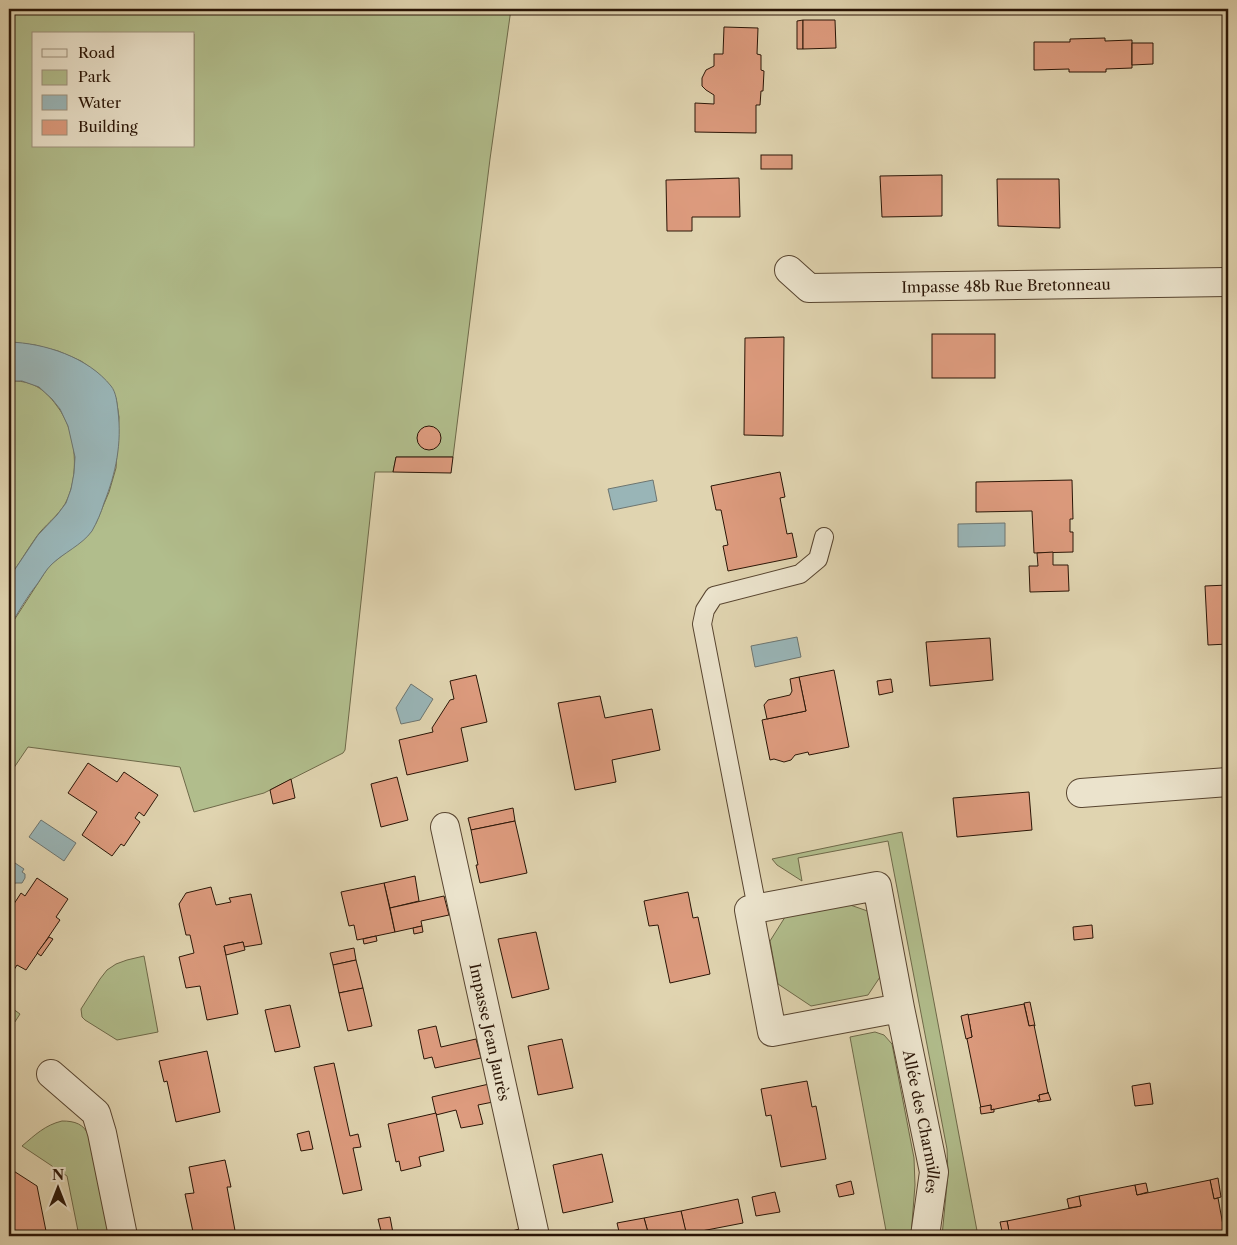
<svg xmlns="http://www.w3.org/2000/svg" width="1237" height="1245" viewBox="0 0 1237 1245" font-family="'Libre Caslon Text',serif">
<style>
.green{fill:#b1bd8c;stroke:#6e6949;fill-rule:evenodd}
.water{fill:#99b5b7;stroke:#6d7570}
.building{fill:#dd9b7e;stroke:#2a1506}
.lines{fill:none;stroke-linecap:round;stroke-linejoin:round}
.service-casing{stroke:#584530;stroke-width:20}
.minor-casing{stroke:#584530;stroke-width:30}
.service{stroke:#ebe3cc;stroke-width:18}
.minor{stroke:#ebe3cc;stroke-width:28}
.labels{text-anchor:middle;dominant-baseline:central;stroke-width:5;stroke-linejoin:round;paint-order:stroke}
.street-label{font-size:15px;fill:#2a1506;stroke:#ebe3cc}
</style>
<rect width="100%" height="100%" fill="#e0d4b0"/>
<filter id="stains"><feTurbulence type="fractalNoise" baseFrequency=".004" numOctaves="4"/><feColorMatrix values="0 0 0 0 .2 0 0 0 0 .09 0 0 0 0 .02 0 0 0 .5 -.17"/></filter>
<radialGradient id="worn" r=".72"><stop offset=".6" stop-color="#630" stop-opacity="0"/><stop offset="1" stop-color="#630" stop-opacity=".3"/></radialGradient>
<g class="green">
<path d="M 9,9 L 524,9 L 511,9 L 490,159 L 453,457 L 396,457 L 393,472 L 375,472 L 345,750 L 343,753 L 264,793 L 194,812 L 180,767 L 28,747 L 9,775 L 9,628 L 49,566 L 90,533 L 96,523 L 109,492 L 116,468 L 119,417 L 116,398 L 102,377 L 92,369 L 81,361 L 58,351 L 35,345 L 9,342 ZM 34,34 L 194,34 L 194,146 L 34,146 Z"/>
<path d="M 9,381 C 31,380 44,388 57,406 C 77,431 80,477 65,504 C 57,517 45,525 37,536 C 27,550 19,564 9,578 Z"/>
<polygon points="902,832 978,1236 942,1236 948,1174 947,1149 888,841 798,858 802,881 777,865 772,859"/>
<polygon points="836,900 876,914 886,968 868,995 811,1006 778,984 770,941 792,906"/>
<polygon points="144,956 158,1032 117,1040 85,1020 82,1017 81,1009 100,979 107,970 116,964 127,960"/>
<polygon points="9,1006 20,1014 9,1031"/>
<polygon points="875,1032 884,1035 892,1044 914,1158 915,1185 911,1236 887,1236 850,1037"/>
<path d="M 62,1121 C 75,1121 84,1124 89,1136 L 109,1236 L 79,1236 L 67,1176 L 22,1146 C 35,1135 45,1125 62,1121 Z"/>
</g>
<g class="water">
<path d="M 9,342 C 44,343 88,357 111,386 C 116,392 117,402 118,411 C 122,443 116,473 104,503 C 101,513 97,522 92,531 C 82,545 63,553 51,565 C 46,570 42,577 38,583 C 27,597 18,612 9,628 L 9,578 L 38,535 L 57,515 L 66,503 L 71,489 L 74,473 L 75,457 L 68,426 L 60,409 L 52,399 L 39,387 L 22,381 L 9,381 Z"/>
<polygon points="653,480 657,501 613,510 608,489"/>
<polygon points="1005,523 1005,546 958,547 958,524"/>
<polygon points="797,637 801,657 755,667 751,646"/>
<polygon points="411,684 433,699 420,720 401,724 396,708"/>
<polygon points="41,820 76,843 64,861 29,837"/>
<polygon points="9,859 24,869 22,872 25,874 25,878 22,883 15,883 14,885 9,882"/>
</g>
<g class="building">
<polygon points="803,20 803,49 797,49 797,21"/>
<polygon points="803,20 835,20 836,48 803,49"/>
<polygon points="724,27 758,28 757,54 761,55 761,70 764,71 763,91 761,91 760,105 756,105 756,133 695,132 695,103 714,104 714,95 706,90 702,86 702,78 706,70 714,66 714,54 723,54"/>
<polygon points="1105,38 1105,41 1132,40 1132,68 1106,69 1106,72 1069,72 1069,69 1034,70 1034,42 1070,42 1070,39"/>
<polygon points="1132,43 1153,43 1153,64 1132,65"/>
<rect x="1223" y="149" width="5" height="18"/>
<rect x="761" y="155" width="31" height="14"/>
<polygon points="942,175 942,216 882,217 880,176"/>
<polygon points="739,178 740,217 692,217 692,231 667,231 666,180"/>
<polygon points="997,179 1059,179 1060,228 998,226"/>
<rect x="932" y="334" width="63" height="44"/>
<polygon points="784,337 783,436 744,435 745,338"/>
<circle cx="429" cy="438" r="12"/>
<polygon points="396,457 453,457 451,473 393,472"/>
<polygon points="780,472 785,497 780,498 787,534 792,533 797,557 728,571 723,546 728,545 721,510 716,510 711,486"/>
<polygon points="1072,480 1073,519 1070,519 1070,532 1073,532 1073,552 1034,553 1032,511 976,512 976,482"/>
<polygon points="1053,552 1053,565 1068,565 1069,591 1030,592 1029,566 1038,566 1037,553"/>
<polygon points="1228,585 1228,644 1208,645 1205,586"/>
<polygon points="990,638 993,680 930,686 926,642"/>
<polygon points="834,670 849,747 809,755 808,752 795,755 791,760 784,762 774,759 770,760 762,720 806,711 799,677"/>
<polygon points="476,675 487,722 461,728 468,761 407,775 399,740 433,732 432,728 450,700 454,699 450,681"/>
<polygon points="799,677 806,711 767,719 764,705 768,700 790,695 792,691 790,679"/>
<polygon points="891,679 893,692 879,695 877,681"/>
<polygon points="600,696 605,718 652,709 660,750 612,760 616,782 575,790 558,703"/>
<polygon points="88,763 117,782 124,772 158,795 144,816 139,812 135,818 140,822 124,846 121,844 112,856 82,835 97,812 68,793"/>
<polygon points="397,777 408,820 381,827 371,784"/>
<polygon points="291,779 295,798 273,804 270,790"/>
<polygon points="1029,792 1032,830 957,837 953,798"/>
<polygon points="513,808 515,821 471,830 468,818"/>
<polygon points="515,821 527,873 480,883 476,865 478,865 471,830"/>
<polygon points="415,876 419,901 390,908 384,883"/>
<polygon points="37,878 68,899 56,917 60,920 26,970 17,965 12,973 9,976 9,910 10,910 21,893 25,896"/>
<polygon points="384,883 395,932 357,940 354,925 349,926 341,892"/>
<polygon points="211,887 216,905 231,902 229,898 251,894 262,944 244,947 243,942 224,946 238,1014 207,1020 200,986 186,988 179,957 194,953 190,935 186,935 179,904 186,893"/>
<polygon points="688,892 693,918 698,917 710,974 670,983 658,925 649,926 644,901"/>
<polygon points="444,896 449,915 421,921 422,926 395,932 390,908"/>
<polygon points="1092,925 1093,938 1074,940 1073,927"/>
<polygon points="422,926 423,932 414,934 413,928"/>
<polygon points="536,932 549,989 512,998 498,939"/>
<polygon points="376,936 377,941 364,944 363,939"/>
<polygon points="49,937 53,939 41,956 37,953"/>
<polygon points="243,942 245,950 226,955 224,946"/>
<polygon points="354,948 356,960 333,965 330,953"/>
<polygon points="356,960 363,988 339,993 333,965"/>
<polygon points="363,988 372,1026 348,1031 339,993"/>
<polygon points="1030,1002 1035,1026 1029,1026 1024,1003"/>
<polygon points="1024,1004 1029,1026 1034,1025 1048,1093 1039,1095 1040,1100 1037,1100 991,1110 991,1105 981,1108 967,1039 967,1038 972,1037 968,1015"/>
<polygon points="290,1005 300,1047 275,1052 265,1010"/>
<polygon points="968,1014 972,1037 966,1039 961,1016"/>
<polygon points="436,1026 441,1047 476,1039 481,1058 435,1068 432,1057 424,1059 418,1030"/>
<polygon points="562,1039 573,1088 538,1095 528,1046"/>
<polygon points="207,1051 220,1112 176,1122 167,1081 164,1082 159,1061"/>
<polygon points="334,1063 350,1136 358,1134 361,1147 353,1148 362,1190 343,1194 314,1067"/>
<polygon points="807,1081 812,1107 816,1106 826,1159 781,1167 771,1115 766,1116 761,1089"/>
<polygon points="1150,1083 1153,1104 1135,1106 1132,1086"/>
<polygon points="489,1084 493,1102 478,1105 483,1124 461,1128 456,1110 436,1115 432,1097"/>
<polygon points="1048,1092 1051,1100 1038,1102 1037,1100 1040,1100 1039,1095 1048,1093"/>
<polygon points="991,1105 991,1110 994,1109 994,1112 981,1114 980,1107"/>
<polygon points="436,1113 444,1151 419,1157 421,1166 401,1171 399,1161 396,1162 388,1124"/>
<polygon points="309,1131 313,1149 301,1151 297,1134"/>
<polygon points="602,1154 613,1202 563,1213 553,1165"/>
<polygon points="225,1160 231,1187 227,1187 236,1236 189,1236 188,1232 193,1232 185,1194 194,1193 189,1167"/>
<polygon points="9,1168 37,1186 47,1236 9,1236"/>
<polygon points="1218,1178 1221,1197 1214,1199 1210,1180"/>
<polygon points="1210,1180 1214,1199 1218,1198 1225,1236 1010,1236 1007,1221 1081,1206 1079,1196 1135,1185 1137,1195"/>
<polygon points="851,1181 854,1194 839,1197 836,1185"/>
<polygon points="1146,1183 1148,1192 1137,1195 1135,1185"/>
<polygon points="775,1192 780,1212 756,1216 752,1197"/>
<polygon points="1079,1196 1081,1206 1069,1208 1067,1199"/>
<polygon points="738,1199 743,1223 686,1234 681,1211"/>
<polygon points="681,1211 687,1236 649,1236 644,1218"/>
<polygon points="390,1217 393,1233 382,1235 378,1219"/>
<polygon points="644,1218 649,1236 620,1236 617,1223"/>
<polygon points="1007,1221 1010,1236 1003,1236 1000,1222"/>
<polygon points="523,1228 525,1236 513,1236 512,1231"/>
</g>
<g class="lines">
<defs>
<polyline id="service" points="757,908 702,624 705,610 714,596 800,574 818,559 824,537"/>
<g id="minor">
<path id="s1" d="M 789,270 L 809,288 L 1228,282"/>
<polyline points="1081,793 1228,782"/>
<path id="s2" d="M 445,827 L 535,1236"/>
<path id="s3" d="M 900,1008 L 772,1032 L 749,910 L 877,886 L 900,1008 L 934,1172 L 925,1236"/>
<polyline points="51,1074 96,1113 102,1133 123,1236"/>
</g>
</defs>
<use href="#service" class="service-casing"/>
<use href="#minor" class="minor-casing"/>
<use href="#service" class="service"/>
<use href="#minor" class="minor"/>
</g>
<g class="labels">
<g class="street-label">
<text stroke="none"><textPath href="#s1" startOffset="224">Impasse 48b Rue Bretonneau</textPath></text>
<text stroke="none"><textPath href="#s2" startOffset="210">Impasse Jean Jaurès</textPath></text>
<text stroke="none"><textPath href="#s3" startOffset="625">Allée des Charmilles</textPath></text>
</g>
</g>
<rect width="1237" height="1245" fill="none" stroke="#e0d4b0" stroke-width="30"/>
<rect x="10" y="10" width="1217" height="1225" fill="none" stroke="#2a1506" stroke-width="2.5"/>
<rect x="15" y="15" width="1207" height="1215" fill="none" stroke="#2a1506"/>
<rect x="32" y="32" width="162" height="115" fill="#ebe3cc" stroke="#9e917d"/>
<rect x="42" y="49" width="25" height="8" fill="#ebe3cc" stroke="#9e917d"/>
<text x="78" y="58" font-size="15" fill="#2a1506">Road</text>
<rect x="42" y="70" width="25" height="15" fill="#b1bd8c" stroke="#9e917d"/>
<text x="78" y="82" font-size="15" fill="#2a1506">Park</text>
<rect x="42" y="95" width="25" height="15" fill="#99b5b7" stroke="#9e917d"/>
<text x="78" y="108" font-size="15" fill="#2a1506">Water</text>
<rect x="42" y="120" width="25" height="15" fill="#dd9b7e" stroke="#9e917d"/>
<text x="78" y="132" font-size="15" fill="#2a1506">Building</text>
<g transform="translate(58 1188)" stroke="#ebe3cc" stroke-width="4" paint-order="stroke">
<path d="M0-4L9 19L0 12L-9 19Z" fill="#2a1506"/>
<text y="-8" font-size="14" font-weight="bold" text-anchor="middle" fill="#2a1506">N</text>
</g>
<rect width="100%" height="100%" filter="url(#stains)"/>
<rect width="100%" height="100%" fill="url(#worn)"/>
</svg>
